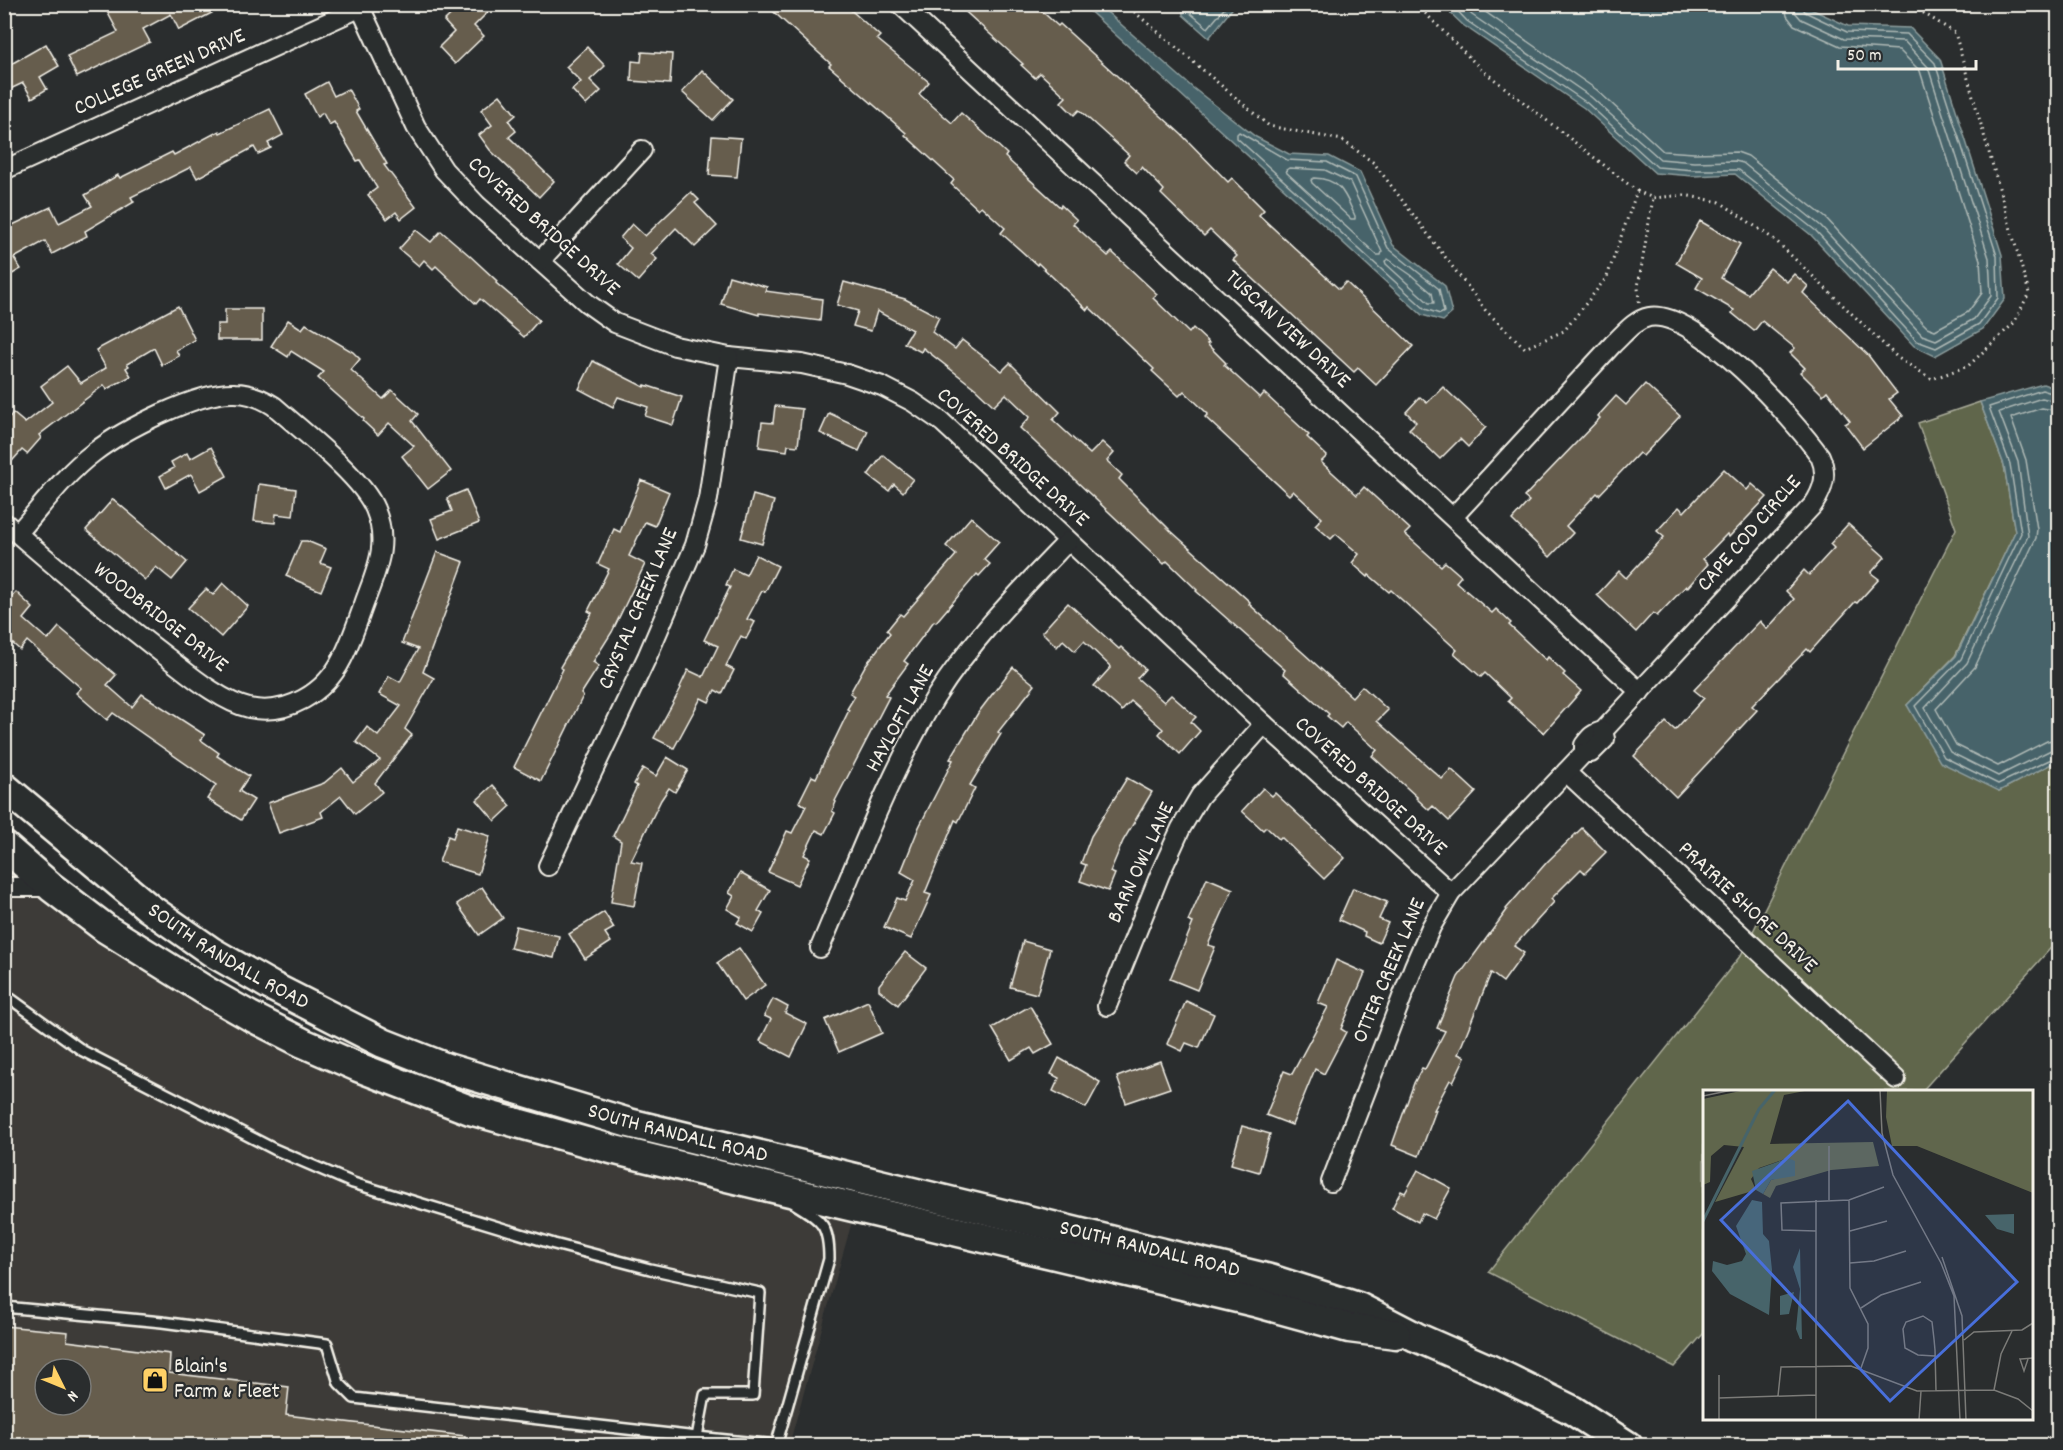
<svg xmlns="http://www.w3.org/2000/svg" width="2063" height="1450" viewBox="0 0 2063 1450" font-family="Dekko,sans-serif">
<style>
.built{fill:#3c3b38;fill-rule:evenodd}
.green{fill:#60664c;stroke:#aaac9a;stroke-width:1.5}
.water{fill:#47646a;stroke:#8c9c9c;stroke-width:1.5}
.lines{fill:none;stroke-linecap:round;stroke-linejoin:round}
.shore{stroke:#afb9b6;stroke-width:1.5}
.building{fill:#665d4e;stroke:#f4f1e8;stroke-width:1.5;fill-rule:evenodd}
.service-casing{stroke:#f4f1e8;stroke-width:14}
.minor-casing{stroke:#f4f1e8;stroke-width:22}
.primary-casing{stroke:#f4f1e8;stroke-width:33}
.path{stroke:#f4f1e8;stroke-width:3;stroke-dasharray:1.5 4.5;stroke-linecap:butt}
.service{stroke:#2a2d2e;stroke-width:9}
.minor{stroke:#2a2d2e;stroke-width:18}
.primary{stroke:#2a2d2e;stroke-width:28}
.labels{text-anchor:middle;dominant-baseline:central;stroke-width:4.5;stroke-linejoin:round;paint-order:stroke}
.street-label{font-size:22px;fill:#f4f1e8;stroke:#2a2d2e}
.poi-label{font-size:22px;fill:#f4f1e8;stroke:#2a2d2e;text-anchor:start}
.inset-river{fill:none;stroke:#47646a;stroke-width:3}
.inset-road{fill:none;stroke:#7b7b78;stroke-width:1.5}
.view{fill:#486fdb;fill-opacity:0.15;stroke:#486fdb;stroke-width:3}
.inset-edge{fill:none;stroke:#f4f1e8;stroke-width:3}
</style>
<rect width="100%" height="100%" fill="#2a2d2e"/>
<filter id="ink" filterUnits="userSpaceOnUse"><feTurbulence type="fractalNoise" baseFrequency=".0167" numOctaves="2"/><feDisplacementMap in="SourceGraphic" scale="12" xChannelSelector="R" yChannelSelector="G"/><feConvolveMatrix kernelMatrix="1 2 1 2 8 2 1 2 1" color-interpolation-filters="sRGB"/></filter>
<g filter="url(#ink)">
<path class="built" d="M 4,860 L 48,899 L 199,1004 L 374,1086 L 853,1218 L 789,1445 L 5,1445 ZM 45,1369 L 81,1369 L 81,1405 L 45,1405 Z"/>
<polygon class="green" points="1980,402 2004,465 2015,532 1955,656 1907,705 1999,791 2057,761 2058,757 2058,940 1922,1091 1704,1092 1704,1333 1674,1367 1488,1272 1741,955 1956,529 1918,423"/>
<g class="water">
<polygon points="1083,5 1099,5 1193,88 1256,137 1289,154 1329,156 1360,172 1393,245 1445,286 1452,313 1443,321 1422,315"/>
<polygon points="1182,5 1182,4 1235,5 1209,38 1183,15"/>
<polygon points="1802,5 1848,26 1910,28 1940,59 2002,255 2005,299 1983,329 1935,356 1914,346 1811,235 1735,174 1694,176 1655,173 1584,108 1463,25 1442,5"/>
<polygon points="2043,384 2058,389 2058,757 2057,761 1999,791 1940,762 1907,705 1956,656 2015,532 2004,465 1980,402"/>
</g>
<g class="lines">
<g class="shore">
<polyline points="1188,4 1189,12 1208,28 1228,4"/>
<polyline points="1451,4 1467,21 1587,103 1657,167 1694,170 1739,170 1816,231 1917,341 1936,348 1979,324 1998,298 1997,256 1935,63 1907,34 1847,32 1805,12 1801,4"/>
<polyline points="1461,4 1472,15 1591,97 1660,159 1694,162 1735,161 1743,163 1821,226 1922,335 1936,340 1974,319 1991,296 1989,258 1928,67 1904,41 1844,39 1801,19 1795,12 1794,4"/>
<polyline points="1474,4 1597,90 1663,151 1694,153 1737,152 1748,156 1826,218 1910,310 1927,327 1935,330 1968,312 1982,293 1980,260 1920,71 1899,50 1840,46 1794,25 1787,16 1785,4"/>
<polygon points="1239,132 1287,160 1327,162 1356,177 1388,248 1439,289 1444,312 1440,314 1425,309 1237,138 1237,134"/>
<polygon points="1289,168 1325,170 1350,182 1382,252 1381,255 1377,255 1287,173 1286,170"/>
<path d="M 1314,178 C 1341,179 1345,194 1355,216 L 1355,219 L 1351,219 L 1312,183 L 1311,180 Z"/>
<polygon points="1388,259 1411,275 1432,293 1434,303 1429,303 1386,264 1385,261"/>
<polyline points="2058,395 2042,390 1989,407 2010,464 2021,533 1961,659 1915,706 1944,757 1998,784 2058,756"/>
<polyline points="2058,402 2042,398 1999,412 2018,462 2028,536 1967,663 1925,708 1950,752 1998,776 2051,750 2058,748"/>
<polyline points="2058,411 2042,408 2011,418 2026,460 2037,529 2036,538 1975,667 1936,709 1956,745 1998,766 2047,741 2058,739"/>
</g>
</g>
<g class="building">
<polygon points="103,4 229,4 179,30 171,14 143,29 150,42 77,77 67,56 118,32"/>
<polygon points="462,4 496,4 474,26 484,36 455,64 439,47 454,32 444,21"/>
<polygon points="765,4 844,4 880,36 877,39 929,82 919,94 952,123 961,113 992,140 1007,154 1005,157 1060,207 1061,205 1077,220 1073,224 1108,256 1112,252 1157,294 1153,298 1189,333 1193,328 1209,343 1207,344 1226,363 1224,365 1260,398 1264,393 1309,435 1307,437 1327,456 1321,462 1357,495 1364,487 1410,529 1405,534 1441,566 1445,562 1461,576 1456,582 1492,613 1496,609 1511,623 1509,625 1546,660 1548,657 1565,673 1563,675 1581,691 1544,733 1508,701 1511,698 1485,673 1481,677 1454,653 1457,650 1391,590 1389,592 1369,575 1368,577 1352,563 1359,554 1336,534 1331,539 1315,525 1322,518 1293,491 1289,495 1205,417 1208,414 1184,391 1179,396 1152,371 1154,369 1089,307 1087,310 1038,263 1037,265 1001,233 1005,228 981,206 978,209 951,184 954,180 905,135 906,133 829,66 831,64"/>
<polygon points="957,4 1034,4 1058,26 1060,24 1182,135 1228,182 1232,178 1264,210 1259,215 1339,289 1346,282 1413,346 1376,385 1358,368 1354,372 1233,260 1237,256 1210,230 1204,236 1161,194 1164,190 1142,167 1137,173 1124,161 1129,155 1079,110 1074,115 1061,102 1066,97 1040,73 1035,78 1021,65 1023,64"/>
<polygon points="46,44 59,66 40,77 47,89 32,98 23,83 4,92 4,68"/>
<polygon points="587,47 605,66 590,80 601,91 586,105 572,90 581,82 566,67"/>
<polygon points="642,52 672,54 670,84 631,81 632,61 641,62"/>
<polygon points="702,70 733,99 713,120 682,92"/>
<polygon points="327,82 334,96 348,89 359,109 356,111 387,164 384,165 416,207 401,219 396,212 387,219 368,195 377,188 360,160 357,161 334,122 329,125 323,113 317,117 305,94"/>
<polygon points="500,95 516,115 509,121 516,131 509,137 554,181 539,197 490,150 479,135 492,125 481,110"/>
<polygon points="270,109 283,135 268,143 271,148 258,154 254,147 197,178 191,167 131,197 134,202 85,231 87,236 52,254 45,241 14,258 21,269 4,279 4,229 51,207 59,223 92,206 85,195 118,175 120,178 172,152 174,155 219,131 220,133"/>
<polygon points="712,136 741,138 737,177 709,175"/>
<polygon points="691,192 699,200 695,203 717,226 695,247 676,228 651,254 657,259 638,281 618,264 631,248 620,238 632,224 645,236"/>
<polygon points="1700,221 1740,244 1721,278 1748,294 1770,268 1787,282 1794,274 1808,286 1803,293 1868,355 1897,393 1889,399 1903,416 1863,448 1845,424 1850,421 1827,391 1823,395 1800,372 1805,368 1790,353 1795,348 1762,321 1754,331 1732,313 1734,310 1696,288 1702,278 1676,263"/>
<polygon points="416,230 431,242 441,231 469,255 497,281 496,283 539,320 524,337 480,299 476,304 436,266 433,269 424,260 419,266 399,249"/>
<polygon points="729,276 767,287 765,291 822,299 820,321 759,313 759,315 721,304"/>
<polygon points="844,282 905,299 939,317 932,332 955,349 962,340 1002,371 1010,363 1060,412 1053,420 1090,454 1102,442 1114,453 1107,461 1122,475 1119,479 1171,531 1250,602 1249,604 1352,697 1362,686 1388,710 1377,721 1442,779 1451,769 1476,792 1449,821 1433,806 1429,810 1416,798 1417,797 1372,756 1377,750 1346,722 1341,728 1327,716 1329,714 1283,673 1285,670 1196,591 1197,590 1167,561 1164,564 1020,428 1030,417 1006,394 994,406 976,389 923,348 921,352 904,343 912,330 877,311 871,331 853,326 858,311 837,305"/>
<polygon points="178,306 195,340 176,350 179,356 162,365 154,348 127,364 129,366 126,368 131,376 107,389 104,385 39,435 41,438 27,454 22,450 4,470 4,423 13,413 25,423 52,402 41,386 67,366 81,383 106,368 96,350"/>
<polygon points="225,309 262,309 262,340 217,340 217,324 225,324"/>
<polygon points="288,320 302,329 306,324 353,352 360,359 351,370 383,399 392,390 418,414 412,421 451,471 428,489 402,456 414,446 389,423 378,435 363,421 364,419 318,378 324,372 291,351 288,357 271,346"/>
<polygon points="593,361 644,387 645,385 682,397 673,425 645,416 648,407 618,397 613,407 579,389"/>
<polygon points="1645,384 1680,416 1643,456 1639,453 1599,495 1597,493 1566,526 1573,533 1550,557 1512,520 1529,501 1524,497 1600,418 1598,416 1616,396 1626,405"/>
<polygon points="1443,387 1486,427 1468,447 1460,439 1440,459 1409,429 1416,422 1406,412 1420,397 1427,403"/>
<polygon points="775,406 802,409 798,446 788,445 787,451 759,447 762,422 773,423"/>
<polygon points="829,413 868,431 859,451 820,433"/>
<polygon points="211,447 227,476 200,491 191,474 166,488 160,476 174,468 171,462 187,453 190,459"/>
<polygon points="883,455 913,479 903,492 894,484 889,491 868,475"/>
<polygon points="1724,469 1747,490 1752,484 1767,497 1729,537 1727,534 1703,559 1708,564 1687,588 1686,586 1657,616 1653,613 1636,632 1597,595 1619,571 1626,578 1664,537 1657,531 1679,507 1684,512"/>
<polygon points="641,480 669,492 655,526 645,522 629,556 645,564 612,632 593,662 599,666 581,694 583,696 541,781 514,767 563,669 560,667 592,613 588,611 609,569 598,564 614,529 620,532"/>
<polygon points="259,484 296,489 293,516 276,514 275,523 254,521"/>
<polygon points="466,490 479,523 439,539 431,519 452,511 447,498"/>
<polygon points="753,495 774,501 762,544 741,538"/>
<polygon points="113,499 187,562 172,580 156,567 145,580 86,530"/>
<polygon points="971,517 999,542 984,559 990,564 979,576 977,574 936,622 934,621 904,661 908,664 885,695 889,697 835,801 836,802 832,811 835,813 824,834 816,830 804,855 810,858 797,885 768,872 787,831 792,833 806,806 799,802 812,776 816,778 849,710 847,709 855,696 850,693 865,666 890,633 887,630 900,614 903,616 956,555 946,546"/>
<polygon points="1848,524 1885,557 1871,573 1879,579 1857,603 1855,602 1810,652 1807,649 1752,706 1757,710 1676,797 1634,756 1666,722 1675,730 1704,698 1694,690 1760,621 1767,629 1794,599 1786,591 1804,570 1809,575 1834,548 1830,544"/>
<polygon points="301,541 307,541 326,549 320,563 331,567 321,591 286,576"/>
<polygon points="437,552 464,562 423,672 434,678 405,729 412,735 375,783 382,792 355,814 341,796 321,812 323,817 279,833 268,803 324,783 342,768 353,782 380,760 356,742 367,727 378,736 401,706 379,694 389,676 400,682 418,649 402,643"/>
<polygon points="756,555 778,566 765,592 762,591 747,619 755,622 746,639 741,636 726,666 734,670 722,694 715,690 709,702 701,698 674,748 654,738 681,688 680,687 688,670 703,677 718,646 704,640 730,587 726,585 733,569 746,575"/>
<polygon points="223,583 248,606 221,637 188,608 206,589 213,595"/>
<polygon points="16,592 33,608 24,619 48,640 59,627 116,675 107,685 132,707 142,694 205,735 201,740 219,753 217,756 249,776 239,791 254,800 241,820 207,799 216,785 113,713 107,720 76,693 81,688 27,641 20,650 4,636 4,605"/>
<polygon points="1068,603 1119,649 1121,647 1145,669 1137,678 1164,702 1171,695 1196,717 1191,722 1200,731 1180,754 1159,734 1163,729 1131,701 1122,711 1094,686 1111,667 1084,641 1075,651 1063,640 1057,647 1042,632"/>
<polygon points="1013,667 1035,685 998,732 1001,734 970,785 975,788 958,822 955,820 925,893 931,895 911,939 884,927 897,898 905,901 915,880 901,872 919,827 953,760 950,759 978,713"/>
<polygon points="667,757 688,770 675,792 669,788 661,800 631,861 642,863 634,906 611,902 621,841 613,836 637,786 634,784 643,768 656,776"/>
<polygon points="1127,778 1152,792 1123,841 1110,872 1115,874 1108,891 1080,881 1086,865 1081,863 1091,836"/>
<polygon points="493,785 511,806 495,821 477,800"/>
<polygon points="1263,788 1272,796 1275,793 1345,858 1324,879 1281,837 1279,839 1266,827 1263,830 1242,811"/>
<polygon points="457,826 490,836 478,874 439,862 448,836 453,838"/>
<polygon points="1582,828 1606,852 1585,873 1581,869 1551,899 1554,902 1514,946 1524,953 1503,982 1491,973 1458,1054 1465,1057 1453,1082 1450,1080 1434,1110 1436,1110 1419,1156 1392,1145 1414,1083 1422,1068 1425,1069 1445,1031 1437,1028 1458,977 1507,910 1506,909 1547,862"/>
<polygon points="740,873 770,890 758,911 763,914 753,932 737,923 741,917 727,909 734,896 729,893"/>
<polygon points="1207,878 1233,889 1208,945 1215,947 1197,990 1170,979 1193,923 1188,921"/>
<polygon points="482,887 503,918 479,935 457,904"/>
<polygon points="1353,888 1387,902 1379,919 1388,923 1379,943 1364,936 1365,932 1339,920"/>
<polygon points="604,912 614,928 605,933 611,942 585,959 569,934"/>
<polygon points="516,926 559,936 554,958 510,948"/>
<polygon points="1023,941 1050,949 1037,994 1010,987"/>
<polygon points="739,948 765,985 743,1001 717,963"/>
<polygon points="905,952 926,968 898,1005 879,990 879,985"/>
<polygon points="1336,960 1365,973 1341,1029 1346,1032 1324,1074 1315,1069 1292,1125 1266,1115 1284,1071 1292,1074 1328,1007 1318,1003"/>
<polygon points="773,999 788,1007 785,1013 807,1024 791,1057 760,1041 771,1019 764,1016"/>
<polygon points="868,1001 882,1033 839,1052 825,1020"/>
<polygon points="1186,1001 1214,1014 1199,1048 1186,1043 1182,1051 1167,1044"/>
<polygon points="1030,1006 1053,1044 1035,1054 1031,1048 1011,1060 992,1028"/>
<polygon points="1059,1058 1100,1082 1086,1108 1053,1091 1059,1078 1051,1074"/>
<polygon points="1160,1061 1170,1088 1126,1103 1117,1077"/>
<polygon points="1242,1126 1270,1134 1259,1172 1231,1164"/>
<polygon points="1418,1170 1451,1188 1434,1219 1422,1213 1418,1222 1392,1208 1401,1191 1405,1193"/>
<path d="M 4,1326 L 68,1332 L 67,1341 L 170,1354 L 169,1373 L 289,1387 L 286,1415 L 465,1436 L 465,1446 L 4,1446 ZM 45,1369 L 81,1369 L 81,1405 L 45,1405 Z"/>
</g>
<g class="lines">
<defs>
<g id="service">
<polyline points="4,994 83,1051 274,1149 353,1183 554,1244 650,1269 760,1293 753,1395 705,1395 697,1437"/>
<polyline points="4,1307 162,1322 327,1344 339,1383 354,1398 697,1437 776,1445"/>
<path d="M 776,1446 L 829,1259 C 829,1226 823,1221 795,1204"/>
</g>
<g id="minor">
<polyline points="900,4 1640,692"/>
<polyline points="361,9 416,127 444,170 477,205 587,303 615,323 675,346 729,357 802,364 847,374 882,386 913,402 942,422 984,461 1264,724 1451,893"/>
<polyline points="4,170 368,4"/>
<polyline points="540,261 642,150"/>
<path d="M 1453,517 L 1613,344 C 1624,334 1634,320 1649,317 C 1695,308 1795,421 1820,456 C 1828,474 1824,489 1813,505 L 1603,731 C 1593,733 1590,737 1584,745 L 1584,753"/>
<path d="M 4,522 C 58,569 112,615 168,658 C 190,675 222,702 249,708 C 287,716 325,693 342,659 C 351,642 357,623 364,604 C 376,570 390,545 375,509 C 363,478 300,429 274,406 C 263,399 249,393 235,393 C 198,391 123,430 93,453 C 64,475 42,506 18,533"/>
<polyline points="1566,772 1896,1079"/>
<polyline points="548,866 647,657 695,545 708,499 729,357"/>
<polyline points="4,887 51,887"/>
<path d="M 820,948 C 855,866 889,774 935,698 C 972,639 1020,591 1068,541"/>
<polyline points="1107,1006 1160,874 1181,828 1200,796 1264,724"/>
<polyline points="1331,1182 1414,966 1431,927 1451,893 1581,756 1584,753 1591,753 1605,739 1603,731"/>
</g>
<g id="primary">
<path id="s1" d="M 4,787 L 149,908 L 212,952 L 271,986 L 383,1043 L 447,1068 L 629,1123 L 1270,1279 L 1358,1307 L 1416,1337 L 1489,1369 L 1572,1410 L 1628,1446"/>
<polyline points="4,846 51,887 105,928 206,991 250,1016 303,1043 358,1067 470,1110 615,1150 714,1174 1258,1303 1349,1328 1396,1334"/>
</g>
</defs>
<use href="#service" class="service-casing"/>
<use href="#minor" class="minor-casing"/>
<use href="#primary" class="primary-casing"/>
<g class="path">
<polyline points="1125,4 1269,126 1342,140 1374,163 1486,311 1525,348 1564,331 1607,277 1637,191 1481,69 1416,4"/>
<polyline points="1637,191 1653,198 1684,195 1720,202 1775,240 1898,358 1932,379 1968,366 2014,323 2029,293 1955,33 1911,5 1905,4"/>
<polyline points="1639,302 1638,287 1653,198"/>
</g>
<use href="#service" class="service"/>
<use href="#minor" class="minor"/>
<use href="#primary" class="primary"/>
</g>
</g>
<defs>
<symbol id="shop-square" viewBox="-11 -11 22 22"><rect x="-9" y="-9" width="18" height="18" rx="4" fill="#ffd166" stroke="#2a2d2e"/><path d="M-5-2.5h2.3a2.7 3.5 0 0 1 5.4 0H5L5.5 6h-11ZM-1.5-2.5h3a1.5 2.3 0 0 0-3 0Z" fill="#111"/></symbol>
</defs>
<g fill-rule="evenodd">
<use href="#shop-square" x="140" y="1365" width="30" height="30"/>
</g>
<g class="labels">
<g class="street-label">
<text transform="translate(160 73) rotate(-24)">COLLEGE GREEN DRIVE</text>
<text transform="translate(543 227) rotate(42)">COVERED BRIDGE DRIVE</text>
<text transform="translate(1287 330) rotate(43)">TUSCAN VIEW DRIVE</text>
<text transform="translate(1012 458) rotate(42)">COVERED BRIDGE DRIVE</text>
<text transform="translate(1750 534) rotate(-49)">CAPE COD CIRCLE</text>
<text transform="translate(639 609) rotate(-67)">CRYSTAL CREEK LANE</text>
<text transform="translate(160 618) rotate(38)">WOODBRIDGE DRIVE</text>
<text transform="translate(901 719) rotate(-61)">HAYLOFT LANE</text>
<text transform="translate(1370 787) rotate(42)">COVERED BRIDGE DRIVE</text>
<text transform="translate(1142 863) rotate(-65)">BARN OWL LANE</text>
<text transform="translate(1747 908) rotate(43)">PRAIRIE SHORE DRIVE</text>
<text stroke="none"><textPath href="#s1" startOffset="282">SOUTH RANDALL ROAD</textPath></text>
<text transform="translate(1390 971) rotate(-67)">OTTER CREEK LANE</text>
<text stroke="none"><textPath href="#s1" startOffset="768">SOUTH RANDALL ROAD</textPath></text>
<text stroke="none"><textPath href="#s1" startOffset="1254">SOUTH RANDALL ROAD</textPath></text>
</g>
<g class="poi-label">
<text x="174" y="1367">Blain's<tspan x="174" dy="25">Farm &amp; Fleet</tspan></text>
</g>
</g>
<g transform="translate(1703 1090)">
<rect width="330" height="330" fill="#2a2d2e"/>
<path d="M 42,0 L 107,0 L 81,5 L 67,54 L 170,52 L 176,76 L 128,80 L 73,96 L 67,108 L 60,104 L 68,90 L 84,85 L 85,68 L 56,78 L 48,89 L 53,100 L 12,112 L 41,57 L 21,55 L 8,66 L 7,92 L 0,95 L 0,9 ZM 184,0 L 330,0 L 330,103 L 214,56 L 189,56 L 183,27 Z" fill="#60664c"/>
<path d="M 85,68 L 92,71 L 92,86 L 68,90 L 60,104 L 53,100 L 49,81 ZM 49,110 L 59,112 L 60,144 L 66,151 L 69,180 L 66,225 L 27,204 L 9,181 L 10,171 L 24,175 L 39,171 L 43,164 L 33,136 ZM 311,124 L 311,144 L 294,139 L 282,125 ZM 97,158 L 99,249 L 97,249 L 93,239 L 97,199 L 90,177 ZM 91,202 L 86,224 L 77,225 L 77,206 Z" fill="#47646a"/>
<path class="inset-river" d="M 0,131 L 56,19 L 72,0"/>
<path class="inset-road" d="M 177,0 L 179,43 L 190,85 L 238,173 L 251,206 L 257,330M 0,6 L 29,0M 126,56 L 126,110M 113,110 L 113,330M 146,110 L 147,198 L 165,234 L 165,258 L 158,278M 113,141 L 79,140 L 78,113 L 146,110 L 181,97M 147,141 L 184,131M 239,167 L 259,226 L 263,330M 147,173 L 171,171 L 203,161M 158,218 L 178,205 L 218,192M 261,250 L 271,242 L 319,240 L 330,233M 232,266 L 215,265 L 202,258 L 200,239 L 203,232 L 220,226 L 229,232 L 231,249 L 232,260 L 233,301M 325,269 L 321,281 L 317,269 L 318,269 L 330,268M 16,285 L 16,330M 291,300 L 298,264 L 309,241M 75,306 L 78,277 L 148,276 L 214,301 L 291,300 L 315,309 L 330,321M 16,308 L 113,305M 216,330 L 218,301"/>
<path class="view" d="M 145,11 L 314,192 L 187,311 L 18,130 Z"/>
<rect width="330" height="330" class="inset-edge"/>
</g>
<rect width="2063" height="1450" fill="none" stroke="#2a2d2e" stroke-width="24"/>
<rect x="12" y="12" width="2039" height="1426" fill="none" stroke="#f4f1e8" stroke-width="2" filter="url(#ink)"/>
<g transform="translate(63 1387) rotate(133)"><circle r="28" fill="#2a2d2e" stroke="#7b7b78" stroke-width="1.5"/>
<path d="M0-4.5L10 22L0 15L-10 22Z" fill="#ffd166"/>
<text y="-9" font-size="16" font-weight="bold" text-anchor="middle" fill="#f4f1e8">N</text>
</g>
<path d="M1838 60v9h138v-9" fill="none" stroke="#f4f1e8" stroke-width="3"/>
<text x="1847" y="60" font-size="18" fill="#f4f1e8" stroke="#2a2d2e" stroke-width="4.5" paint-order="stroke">50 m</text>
</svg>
